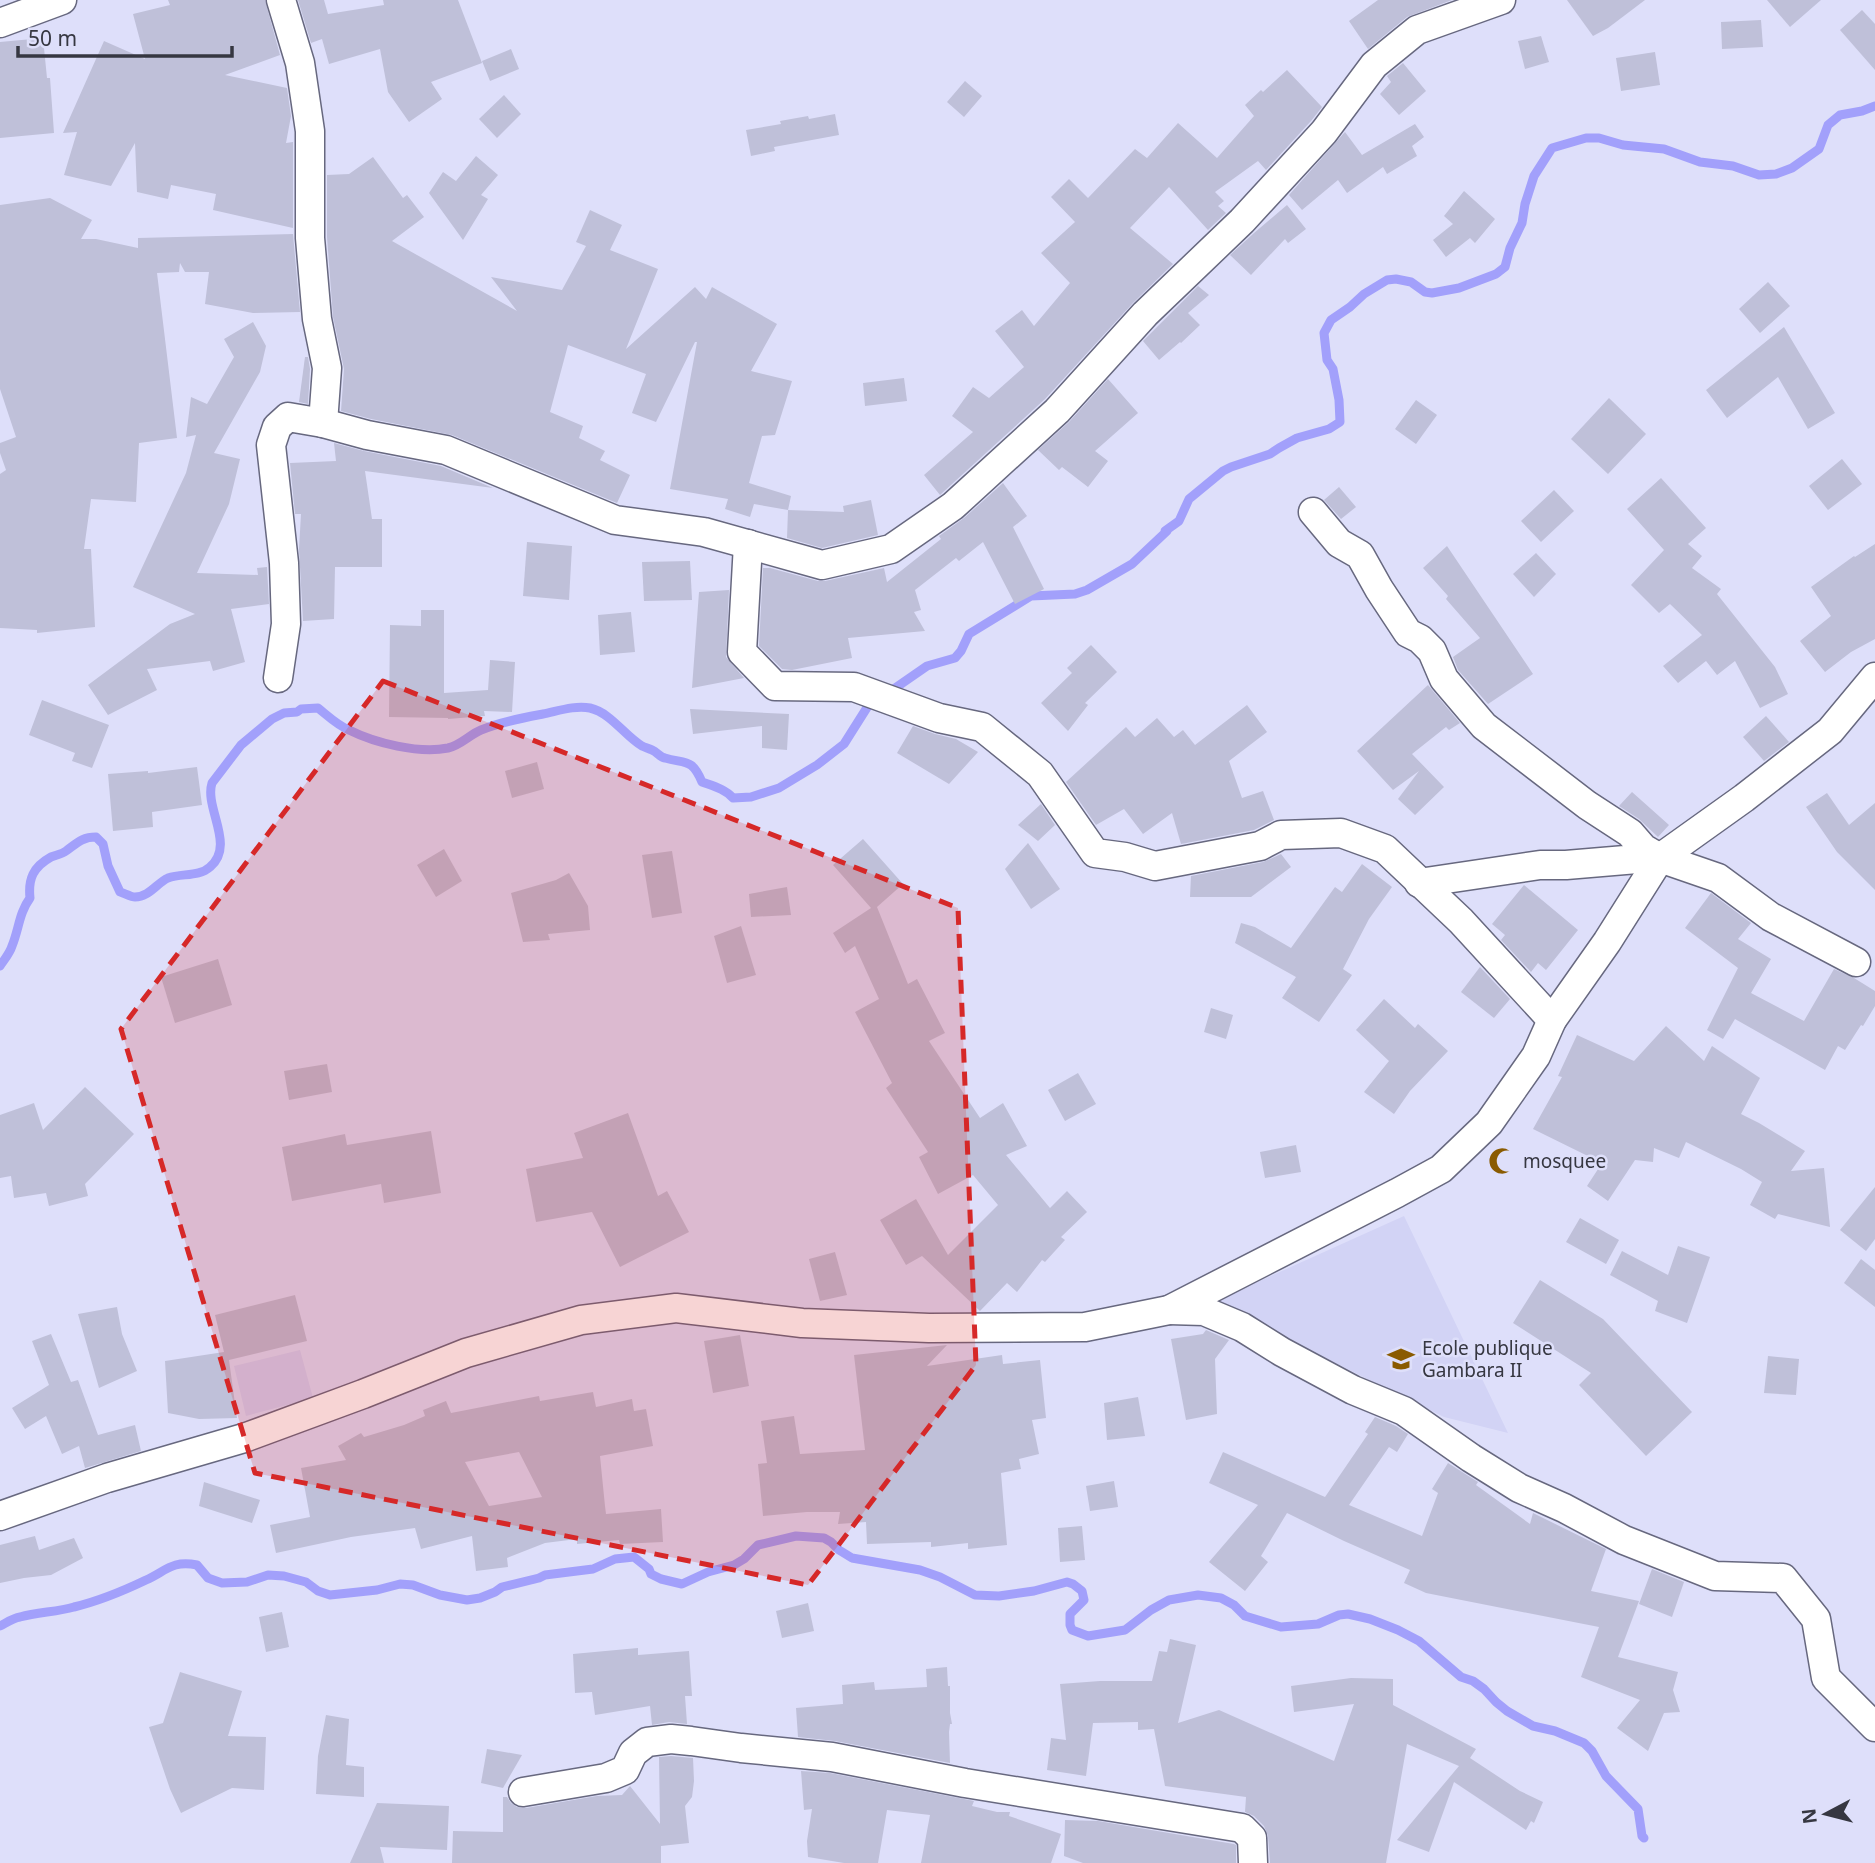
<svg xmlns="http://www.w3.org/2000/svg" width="1875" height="1863" viewBox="0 0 1875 1863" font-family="'Noto Sans',sans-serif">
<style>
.built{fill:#d2d3f5}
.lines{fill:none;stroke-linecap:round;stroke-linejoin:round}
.stream{stroke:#a2a0fb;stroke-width:9}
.building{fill:#bfc0d9;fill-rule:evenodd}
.minor-casing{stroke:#67687f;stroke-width:31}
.minor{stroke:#fff;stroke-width:28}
.marked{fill:#d62828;fill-opacity:0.2;stroke:#d62828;stroke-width:5;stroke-dasharray:14 9;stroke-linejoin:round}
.labels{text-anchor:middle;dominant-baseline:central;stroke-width:5;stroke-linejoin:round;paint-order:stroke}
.poi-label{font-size:19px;fill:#363741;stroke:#dedffa;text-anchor:start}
</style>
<rect width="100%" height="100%" fill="#dedffa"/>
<g class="built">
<polygon points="1404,1216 1508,1433 1444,1417 1213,1302"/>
<polygon points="300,1350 313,1398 246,1416 234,1366"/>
</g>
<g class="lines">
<g class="stream">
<polyline points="888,693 927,666 955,658 961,651 969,634 1031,596 1075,594 1087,590 1132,564 1167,531 1165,531 1179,521 1189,499 1223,471 1231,467 1270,454 1279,448 1297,438 1329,429 1340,422 1339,400 1333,369 1327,360 1324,333 1331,320 1350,307 1364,294 1387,280 1396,279 1411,282 1425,292 1432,293 1459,288 1496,274 1505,267 1510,248 1522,223 1525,204 1534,176 1552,148 1586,138 1599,138 1623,145 1664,149 1700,162 1733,166 1759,175 1776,174 1792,168 1819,149 1828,125 1840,115 1862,111 1875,106"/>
<path d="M 0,966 C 4,960 10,953 12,946 C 19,929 19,913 30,898 C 28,879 33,867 51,857 C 56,855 62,854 66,851 C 77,843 82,837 96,837 L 103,844 L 108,866 L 120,892 C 124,893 131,897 135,897 C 149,897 157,883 168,878 C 182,873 199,877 210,867 C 236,845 204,808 212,783 L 241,745 L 272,719 L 284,713 L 297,712 L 301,709 L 318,708 C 328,716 337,725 349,730 C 375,743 419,754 448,748 C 461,745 469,735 481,730 C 500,722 522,718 543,714 C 558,711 575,705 590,708 C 611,713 624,735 642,746 C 644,747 650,749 652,750 C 657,752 660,757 665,758 C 686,764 692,758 702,782 C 713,786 725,789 733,798 L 751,797 L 779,788 L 817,765 L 844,744 L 868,706 L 876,700"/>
<path d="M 0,1626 C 6,1623 13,1618 20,1617 C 38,1612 57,1612 74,1607 C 99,1601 123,1591 146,1580 C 166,1571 172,1560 197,1565 L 208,1578 L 222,1583 L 247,1582 L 268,1575 L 284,1576 L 306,1582 L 318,1591 L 330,1595 L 377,1590 L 400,1584 L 413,1585 L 440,1595 L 467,1600 L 480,1598 L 495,1592 L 502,1587 L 539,1578 L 545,1575 L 593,1569 L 615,1559 L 634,1557 L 649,1569 L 651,1574 L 661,1579 L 682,1584 L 708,1572 L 734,1565 L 744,1559 L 758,1545 L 796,1536 L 824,1538 L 831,1542 L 839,1550 L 852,1558 L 920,1570 L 940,1577 L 975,1595 L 999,1596 L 1034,1591 L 1067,1582 L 1073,1584 L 1082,1591 L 1084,1600 L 1070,1614 L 1070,1625 L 1072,1630 L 1088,1636 L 1125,1630 L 1151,1610 L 1169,1600 L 1198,1595 L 1221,1598 L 1234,1605 L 1245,1616 L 1281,1627 L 1318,1624 L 1339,1615 L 1348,1614 L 1370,1619 L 1398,1630 L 1419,1641 L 1461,1677 L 1473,1681 L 1484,1689 L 1496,1702 L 1507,1711 L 1533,1726 L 1555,1731 L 1584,1743 L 1592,1751 L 1606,1776 L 1638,1809 L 1642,1836 L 1644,1838"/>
</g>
</g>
<g class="building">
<polygon points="168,0 265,0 280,55 225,75 287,88 291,116 286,143 293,142 293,228 213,210 216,194 171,185 168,199 137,192 135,143 111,186 64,175 77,132 63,133 104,41 145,59 133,14 170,5"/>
<polygon points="298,0 324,0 328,14 384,5 383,0 458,0 482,63 431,82 442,99 409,122 388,92 380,49 329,64 322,39 311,43"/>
<polygon points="1378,0 1452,0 1407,17 1368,49 1349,21"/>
<polygon points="1567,0 1645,0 1608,28 1593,36"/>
<polygon points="1767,0 1821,0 1790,27"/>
<polygon points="1862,10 1875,24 1875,70 1840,30"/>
<polygon points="1761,20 1763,47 1722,49 1721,22"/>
<polygon points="1541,36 1549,62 1525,69 1518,41"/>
<polygon points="43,38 47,78 50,78 54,133 0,138 0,42"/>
<polygon points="511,49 519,69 490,81 482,61"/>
<polygon points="1655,52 1660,85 1621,91 1616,58"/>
<polygon points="1403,63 1426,91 1399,115 1380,94 1391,82 1387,76"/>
<polygon points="1287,70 1322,107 1311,121 1266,170 1258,161 1215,192 1224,201 1218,206 1226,213 1208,230 1169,187 1130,228 1173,264 1133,303 1045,399 940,495 924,475 973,432 952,416 973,387 989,398 1024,367 995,331 1022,310 1034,326 1070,283 1041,253 1075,222 1051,197 1069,179 1088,198 1135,149 1147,158 1178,123 1217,158 1254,116 1245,105 1261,90 1263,92"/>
<polygon points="965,81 982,96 964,117 947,102"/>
<polygon points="504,95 521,114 497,138 479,119"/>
<polygon points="835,114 839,135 774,147 775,151 751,156 746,130 781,124 780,121 808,116 809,119"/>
<polygon points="1415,124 1424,137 1412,146 1417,156 1387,174 1383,167 1347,193 1338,180 1302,210 1289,195 1345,132 1362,155"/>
<polygon points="476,156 498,175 481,195 488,199 463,240 429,193 443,172 456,181"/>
<polygon points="373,157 403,198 407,195 424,217 392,241 517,311 491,277 562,290 586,246 576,242 590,210 622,225 610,250 658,269 626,349 695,287 706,299 712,287 777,324 751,371 792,381 775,435 762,436 749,483 791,496 788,510 754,504 750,517 725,509 728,499 670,489 697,342 695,342 656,422 632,413 646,374 568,345 550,412 583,426 579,438 605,451 600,460 630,475 617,503 452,435 371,419 341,411 344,369 333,317 327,237 327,175 349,174"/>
<polygon points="1464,191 1495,219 1475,243 1470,238 1446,257 1433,240 1453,224 1444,216"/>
<polygon points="50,198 92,220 81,239 96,239 138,248 138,238 293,234 300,312 253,313 205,304 209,272 185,272 180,263 179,272 157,273 177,438 139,443 136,502 91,499 84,549 91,549 95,627 37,633 37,630 0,628 0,474 6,470 0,453 0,443 16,437 0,389 0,205"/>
<polygon points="1287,205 1306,229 1288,243 1285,239 1251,275 1230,255 1254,233"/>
<polygon points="1768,282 1790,306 1760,333 1739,309"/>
<polygon points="1198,286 1209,295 1188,313 1200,325 1181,343 1180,342 1159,360 1143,341"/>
<polygon points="253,322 266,346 260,372 214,453 240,459 229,504 197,573 258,575 257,568 267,567 269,604 231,609 245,662 213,671 210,661 147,669 157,690 108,715 88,685 170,624 195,614 133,587 186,473 196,435 186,437 191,397 207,404 234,357 224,339"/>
<polygon points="1784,327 1835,413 1808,429 1778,377 1727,418 1706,390"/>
<polygon points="305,357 308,357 310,369 308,404 299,402"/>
<polygon points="904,378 907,401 865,406 863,383"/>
<polygon points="1108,379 1138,413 1095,451 1108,461 1088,487 1062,467 1059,470 1038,450 1069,422"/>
<polygon points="1609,398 1646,434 1608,474 1571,439"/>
<polygon points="1416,400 1437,415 1416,444 1395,429"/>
<polygon points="334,443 364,451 441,466 493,488 365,471 372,519 382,519 382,567 335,567 334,619 303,621 299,549 301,514 295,514 290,463 336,461"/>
<polygon points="1842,459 1862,484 1828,510 1809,486"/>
<polygon points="1661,478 1706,528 1688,544 1702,556 1692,568 1721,589 1717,594 1775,667 1788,694 1760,708 1735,661 1717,675 1706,661 1678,683 1663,666 1702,635 1670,604 1659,613 1631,585 1664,550 1627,509"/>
<polygon points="1003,483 1027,516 1013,527 1044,589 1015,604 983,542 959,561 956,558 915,590 921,610 914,612 925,631 848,638 852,658 792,670 782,669 759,646 763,568 770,568 818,581 825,581 884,568 887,582 941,539 939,536 964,518"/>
<polygon points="1339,487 1356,507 1341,519 1324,500"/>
<polygon points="1554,490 1574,511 1541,542 1521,521"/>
<polygon points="871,500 878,535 822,548 787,538 788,510 844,512 843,506"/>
<polygon points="527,542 572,546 569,600 523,596"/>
<polygon points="1875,544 1875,639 1851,652 1825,672 1800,641 1831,616 1811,587 1854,556 1855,557"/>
<polygon points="1447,546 1533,674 1488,704 1458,670 1453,657 1480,638 1446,599 1448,596 1423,568"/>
<polygon points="1536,553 1556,574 1534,597 1513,574"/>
<polygon points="690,561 692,600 644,601 642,562"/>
<polygon points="729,590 726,657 744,678 692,688 699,592"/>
<polygon points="421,610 444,610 444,693 488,690 490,660 515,662 512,712 484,711 485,716 448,719 448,718 389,717 390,625 421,626"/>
<polygon points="631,612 635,652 600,655 598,615"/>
<polygon points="1091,645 1117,672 1085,703 1088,705 1068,731 1041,703 1072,673 1067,668"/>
<polygon points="1428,685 1460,723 1449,730 1446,727 1412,754 1444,787 1415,815 1398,799 1419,771 1393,790 1357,751"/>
<polygon points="42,700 109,725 92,768 72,761 75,753 29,735"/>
<polygon points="1247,705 1267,732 1229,761 1242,798 1263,791 1274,820 1254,830 1181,844 1172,813 1143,834 1124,809 1096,825 1066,782 1126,727 1135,737 1157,718 1174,737 1183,730 1195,745"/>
<polygon points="690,709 789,714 787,750 762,748 762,726 693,734"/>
<polygon points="1766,716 1789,742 1764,761 1743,737"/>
<polygon points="913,726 935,734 956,739 978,752 949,784 897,753"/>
<polygon points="537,762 544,789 512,798 505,771"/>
<polygon points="197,767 202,805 152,812 153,827 113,831 108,774 148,771 148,773"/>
<polygon points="1632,792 1669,825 1658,837 1639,819 1619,806"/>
<polygon points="1827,793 1849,825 1875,803 1875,890 1837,852 1806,807"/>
<polygon points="1041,804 1055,825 1038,841 1018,825"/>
<polygon points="863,839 903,884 877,907 908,984 917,979 945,1033 929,1041 980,1118 1003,1103 1027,1146 1006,1155 1050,1208 1067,1191 1087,1212 1061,1237 1065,1240 1045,1262 1042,1260 1017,1292 1007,1283 980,1311 922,1256 906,1265 880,1220 916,1199 948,1255 998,1205 973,1175 938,1194 919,1157 928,1152 886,1088 892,1083 855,1012 879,999 855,946 845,953 833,933 871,908 833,865"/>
<polygon points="1028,843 1060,889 1031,909 1005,869"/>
<polygon points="444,849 462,881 436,897 417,865"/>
<polygon points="672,851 682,913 652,918 642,855"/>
<polygon points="1281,854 1291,867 1251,897 1190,897 1191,876 1263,862"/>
<polygon points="1362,864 1392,887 1369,919 1343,969 1352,975 1319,1022 1282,998 1296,977 1235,943 1241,923 1255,927 1291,948 1335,887 1342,892"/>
<polygon points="569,873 588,906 590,930 548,934 550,940 523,942 511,893 556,880"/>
<polygon points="1524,885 1578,930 1546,970 1538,963 1531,972 1501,940 1505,935 1492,924"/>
<polygon points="787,887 791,915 751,917 749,894"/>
<polygon points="1711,893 1751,923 1738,939 1771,959 1751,993 1804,1021 1834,969 1854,978 1875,991 1875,1006 1863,1026 1861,1025 1845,1050 1838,1046 1825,1070 1735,1019 1723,1039 1707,1030 1738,968 1685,928"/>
<polygon points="741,926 756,975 727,983 714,936"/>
<polygon points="218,959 232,1005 175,1023 161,977"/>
<polygon points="1480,967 1510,999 1494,1018 1461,992"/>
<polygon points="1384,999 1415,1028 1418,1024 1448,1051 1410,1091 1394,1114 1364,1092 1389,1061 1356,1030"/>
<polygon points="1211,1008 1233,1015 1226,1039 1204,1032"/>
<polygon points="1666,1026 1704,1061 1712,1046 1760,1078 1741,1114 1759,1123 1805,1151 1791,1171 1824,1168 1830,1227 1778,1214 1775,1219 1750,1205 1762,1182 1741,1169 1686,1142 1679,1158 1654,1148 1653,1162 1635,1160 1608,1201 1587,1186 1602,1163 1533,1129 1562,1077 1558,1076 1577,1035 1634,1061"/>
<polygon points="327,1064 332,1092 289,1100 284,1071"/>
<polygon points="1078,1073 1096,1104 1065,1121 1048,1090"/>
<polygon points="85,1087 134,1134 85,1184 88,1196 49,1206 46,1193 14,1198 11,1176 0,1178 0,1115 34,1103 43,1130"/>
<polygon points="628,1113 658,1196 667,1191 689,1232 620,1267 592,1212 536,1222 526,1169 583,1158 574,1133"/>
<polygon points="431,1131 441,1193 384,1203 381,1184 292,1201 282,1147 345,1134 347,1145"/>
<polygon points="1296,1145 1301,1172 1265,1178 1260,1152"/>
<polygon points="1875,1187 1875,1239 1866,1251 1840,1230"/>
<polygon points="1580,1218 1619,1240 1606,1264 1566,1242"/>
<polygon points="1678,1246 1710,1257 1687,1323 1655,1311 1658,1301 1610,1275 1622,1251 1668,1275"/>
<polygon points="835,1252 847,1295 820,1301 809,1259"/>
<polygon points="1861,1259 1875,1270 1875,1307 1844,1283"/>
<polygon points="1540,1280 1603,1319 1692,1412 1646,1456 1579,1385 1591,1373 1513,1323"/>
<polygon points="295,1295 307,1341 229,1360 237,1418 199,1419 168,1413 165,1361 224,1352 215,1315"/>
<polygon points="117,1307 122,1334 137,1371 99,1388 78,1314"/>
<polygon points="1206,1330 1229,1340 1215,1359 1217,1414 1186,1420 1171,1339 1203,1334"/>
<polygon points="51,1334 71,1382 78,1380 98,1435 135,1425 141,1451 85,1468 79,1446 62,1454 46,1416 25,1429 12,1408 49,1385 32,1341"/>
<polygon points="740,1335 749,1386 713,1393 704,1341"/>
<polygon points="947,1345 927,1366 1002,1355 1003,1364 1040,1360 1046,1418 1032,1420 1039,1454 1019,1459 1021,1469 1001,1473 1007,1545 968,1549 968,1543 931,1547 931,1542 867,1544 866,1522 838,1524 840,1512 807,1512 763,1516 758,1464 767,1463 761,1421 794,1416 800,1454 865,1450 854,1355"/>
<polygon points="1768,1356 1799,1359 1796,1395 1764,1393"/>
<path d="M 593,1392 L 596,1407 L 632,1399 L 634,1411 L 646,1409 L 653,1446 L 600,1456 L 605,1506 L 606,1514 L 661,1509 L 663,1542 L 620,1544 L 619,1540 L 577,1544 L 577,1539 L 545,1543 L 507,1558 L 508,1567 L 476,1571 L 472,1536 L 421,1549 L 415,1528 L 351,1537 L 276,1553 L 270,1525 L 310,1517 L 301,1468 L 346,1460 L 338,1446 L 361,1433 L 364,1437 L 404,1425 L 425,1416 L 423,1410 L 446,1401 L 451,1413 L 539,1396 L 540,1401 ZM 519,1452 L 542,1497 L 489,1506 L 465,1462 Z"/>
<polygon points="1138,1397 1145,1436 1107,1440 1104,1403"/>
<polygon points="1375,1417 1396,1426 1408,1434 1397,1452 1389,1447 1349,1505 1422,1536 1438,1493 1432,1489 1448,1463 1478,1482 1476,1485 1530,1524 1533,1513 1606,1549 1591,1591 1639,1601 1618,1657 1678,1672 1673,1690 1680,1712 1664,1713 1648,1751 1617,1728 1640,1700 1581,1677 1599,1627 1426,1593 1404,1583 1410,1570 1344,1541 1287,1513 1261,1556 1268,1562 1245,1591 1209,1562 1258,1505 1209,1483 1223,1452 1325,1497 1368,1434 1365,1432"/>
<polygon points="1114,1481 1118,1507 1090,1511 1086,1486"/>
<polygon points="204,1482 260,1500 252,1523 199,1506"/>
<polygon points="1082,1526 1085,1560 1060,1562 1058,1528"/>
<polygon points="35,1536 39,1550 74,1538 83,1558 51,1575 24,1578 0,1583 0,1545"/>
<polygon points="1652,1569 1684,1582 1672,1617 1639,1604"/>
<polygon points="808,1603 814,1631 782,1638 776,1611"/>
<polygon points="282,1612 289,1647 266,1652 259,1617"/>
<polygon points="1170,1639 1196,1645 1178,1723 1219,1710 1334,1761 1354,1704 1294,1712 1291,1686 1351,1678 1393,1679 1393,1705 1476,1749 1470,1758 1520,1791 1543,1802 1534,1823 1531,1821 1526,1830 1454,1782 1429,1852 1397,1840 1459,1766 1407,1744 1386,1863 1270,1863 1268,1836 1264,1826 1254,1816 1245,1812 1246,1797 1165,1786 1154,1729 1138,1730 1138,1722 1093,1723 1086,1776 1047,1770 1051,1738 1066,1740 1060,1684 1100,1681 1152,1681 1159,1651 1167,1652"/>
<polygon points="638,1648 638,1655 689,1651 692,1696 685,1696 687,1724 669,1722 652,1725 650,1706 595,1715 592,1692 575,1693 573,1654"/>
<polygon points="947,1667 948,1686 950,1686 950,1713 952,1724 950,1724 949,1732 950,1763 835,1741 798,1737 796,1708 843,1704 842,1685 874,1682 875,1690 927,1687 926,1669"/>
<polygon points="180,1672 242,1691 228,1736 266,1737 264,1790 232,1788 181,1813 170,1789 149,1727 163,1723"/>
<polygon points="326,1715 349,1719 346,1765 364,1767 364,1797 316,1794 318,1756"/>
<polygon points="487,1749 522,1755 503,1788 481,1783"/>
<polygon points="671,1756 693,1758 694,1781 692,1797 685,1806 689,1843 661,1846 661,1863 452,1863 453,1831 503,1832 503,1797 507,1797 511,1803 517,1807 526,1808 597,1796 622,1795 630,1786 660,1824 659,1757"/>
<polygon points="801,1771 830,1773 974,1801 972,1806 997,1812 1010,1812 1009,1816 1061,1834 1051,1863 921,1863 930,1815 887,1810 878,1863 844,1863 808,1857 807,1841 812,1809 804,1810"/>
<polygon points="377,1803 449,1806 447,1850 380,1847 384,1863 350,1863"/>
<polygon points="1065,1820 1098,1821 1234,1844 1236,1845 1236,1863 1083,1863 1064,1856"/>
</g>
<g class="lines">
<defs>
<g id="minor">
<polyline points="281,0 300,63 310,131 310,238 317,319 327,368 323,423"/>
<polyline points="0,23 62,0"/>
<polyline points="1313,512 1339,543 1360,555 1379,589 1408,633 1420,639 1432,651 1444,679 1484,726 1587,805 1630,833 1643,848 1660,858 1649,858 1566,865 1540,865 1419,883"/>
<polyline points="748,544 742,652 775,686 854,687 939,718 982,727 1040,774 1095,853 1125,857 1155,866 1260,846 1281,835 1341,833 1385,849 1461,921 1552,1020"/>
<polyline points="278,678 286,624 284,563 271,445 277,427 288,417 323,423 367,435 446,450 615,520 704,532 822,565 891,549 953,506 1057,411 1145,314 1242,221 1324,132 1374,65 1417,30 1501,0"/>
<polyline points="1660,858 1718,878 1771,917 1856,962"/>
<polyline points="1169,1310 1204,1311 1242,1327 1282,1352 1353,1390 1404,1411 1471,1458 1519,1488 1564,1508 1624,1540 1715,1576 1783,1578 1816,1619 1826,1678 1875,1727"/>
<polyline points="0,1516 107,1478 244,1438 363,1394 466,1353 581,1320 676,1308 802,1323 929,1328 1085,1327 1169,1310 1397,1193 1441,1169 1489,1123 1536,1056 1552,1020 1607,942 1660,858 1744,798 1830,731 1875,677"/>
<polyline points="523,1792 606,1778 625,1770 633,1753 647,1742 671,1739 691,1741 741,1748 832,1757 965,1783 1242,1828 1252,1838 1253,1863"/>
</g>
</defs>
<use href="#minor" class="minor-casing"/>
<use href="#minor" class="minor"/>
</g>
<path class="marked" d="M 383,681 L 958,908 L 976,1365 L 808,1585 L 255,1473 L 121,1029 Z"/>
<defs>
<symbol id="mosque-bare" viewBox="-9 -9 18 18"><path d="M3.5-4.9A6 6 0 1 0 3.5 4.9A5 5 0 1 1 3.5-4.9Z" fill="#8a5b01" stroke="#dedffa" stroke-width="2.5" paint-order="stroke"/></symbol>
<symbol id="school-bare" viewBox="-9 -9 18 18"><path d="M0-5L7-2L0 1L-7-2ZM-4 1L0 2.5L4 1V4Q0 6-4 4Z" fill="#8a5b01" stroke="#dedffa" stroke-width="2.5" paint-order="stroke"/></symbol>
</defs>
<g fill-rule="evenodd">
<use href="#mosque-bare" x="1483" y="1142" width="38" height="38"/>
<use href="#school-bare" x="1382" y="1340" width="38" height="38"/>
</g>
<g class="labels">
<g class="poi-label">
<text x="1523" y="1161">mosquee</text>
<text x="1422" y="1348">Ecole publique<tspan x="1422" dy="22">Gambara II</tspan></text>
</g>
</g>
<g transform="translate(1826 1814) rotate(263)" stroke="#dedffa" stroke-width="5" paint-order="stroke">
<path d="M0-5L12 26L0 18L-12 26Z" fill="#363741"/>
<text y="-10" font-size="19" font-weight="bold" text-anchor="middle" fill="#363741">N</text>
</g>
<path d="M18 46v10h214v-10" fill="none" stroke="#363741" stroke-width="3.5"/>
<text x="28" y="46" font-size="21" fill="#363741" stroke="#dedffa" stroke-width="5" paint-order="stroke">50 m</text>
</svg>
